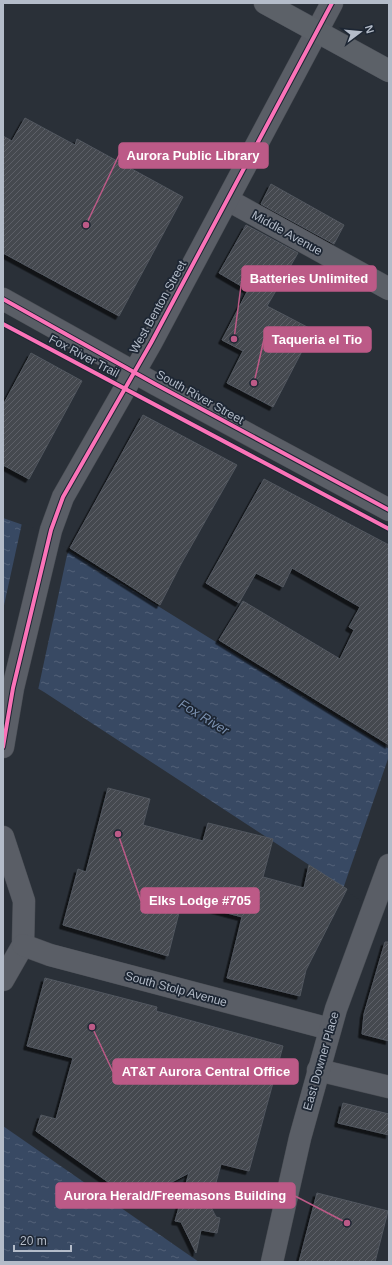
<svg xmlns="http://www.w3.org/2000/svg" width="392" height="1265" viewBox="0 0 392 1265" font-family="Arial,sans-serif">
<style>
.water{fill:url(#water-ripples)}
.pier{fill:#2a3038}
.building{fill:url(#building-hatch);stroke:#52575f;filter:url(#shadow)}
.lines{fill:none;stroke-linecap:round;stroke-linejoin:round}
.minor-casing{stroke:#484c53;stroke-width:23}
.major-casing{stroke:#484c55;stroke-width:23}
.minor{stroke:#5a5e66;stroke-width:22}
.major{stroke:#5c6168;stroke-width:22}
.cycleway-casing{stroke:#1d2633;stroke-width:6}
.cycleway{stroke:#fb73b8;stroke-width:4}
.labels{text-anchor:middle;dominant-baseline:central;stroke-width:3.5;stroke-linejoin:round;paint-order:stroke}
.street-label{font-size:12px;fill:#b4bcc9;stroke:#1d2633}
.water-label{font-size:13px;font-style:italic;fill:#7c92b1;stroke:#1d2633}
.leader{fill:none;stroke:#bc5a87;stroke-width:1.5}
.callout-dot{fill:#bc5a87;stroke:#1d2633;stroke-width:1.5}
.callout{fill:#bc5a87;stroke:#bc5a87;stroke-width:1.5}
.callout-label{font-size:13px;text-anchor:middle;font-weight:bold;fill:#fff}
</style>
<defs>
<pattern id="water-ripples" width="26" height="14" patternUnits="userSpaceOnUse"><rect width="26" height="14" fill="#384963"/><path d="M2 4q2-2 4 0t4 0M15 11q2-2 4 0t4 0" fill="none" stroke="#526178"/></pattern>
<pattern id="building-hatch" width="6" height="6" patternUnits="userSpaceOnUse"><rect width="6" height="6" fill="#444950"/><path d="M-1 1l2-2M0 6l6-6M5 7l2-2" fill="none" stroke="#5d6168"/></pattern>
<filter id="shadow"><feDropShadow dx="-3.5" dy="3.5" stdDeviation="0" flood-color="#0009"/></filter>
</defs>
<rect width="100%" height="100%" fill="#2a3038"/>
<g class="water">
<polygon points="3,518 29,527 52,544 69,551 389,749 389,917 44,692 3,668"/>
<polygon points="3,1126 199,1262 3,1262"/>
</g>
<g class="pier">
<polygon points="22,523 30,525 53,542 70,549 67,555 38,690 3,670 3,610"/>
<polygon points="389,756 389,919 343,889"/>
</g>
<g class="building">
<polygon points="25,118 75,145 77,139 183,197 119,316 3,253 3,136 12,141"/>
<polygon points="271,184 344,225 334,244 261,204"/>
<polygon points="246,225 298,253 267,306 313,330 273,407 227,383 243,351 222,340 248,290 219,273"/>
<polygon points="31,353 82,381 29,479 3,465 3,405"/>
<polygon points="143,415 237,465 181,564 160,605 70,548"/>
<polygon points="264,479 389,545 389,745 219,640 243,601 340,659 354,630 349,627 360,607 292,568 283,587 256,573 239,603 206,583"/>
<polygon points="108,788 150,799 143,825 203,841 208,823 273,839 263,877 304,888 309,865 347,889 306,970 300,996 227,978 242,917 182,901 168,956 63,925 78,869 86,872"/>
<polygon points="385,942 389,942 389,1041 362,1034 364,1014"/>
<polygon points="45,978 157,1007 156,1011 283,1046 249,1171 221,1164 210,1205 216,1217 220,1218 217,1233 201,1230 196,1253 181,1222 175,1221 189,1173 151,1193 108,1182 36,1131 41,1115 56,1119 73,1058 27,1046"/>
<polygon points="343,1103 389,1114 389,1135 338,1123"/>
<polygon points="317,1193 388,1211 375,1262 299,1262"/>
</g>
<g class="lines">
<defs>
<g id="minor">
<polyline points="228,200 389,289"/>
<polyline points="3,299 157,385 389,510"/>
<polyline points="3,747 13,688 51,530 63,497 151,343 332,3"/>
<polyline points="3,837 24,901 23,945 3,980"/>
<polyline points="23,945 50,955 330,1029"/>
<polyline points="318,1070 389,1087"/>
<polyline points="272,1262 300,1138 336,1009 389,865"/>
</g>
<polyline id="major" points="265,3 389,71"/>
</defs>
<use href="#minor" class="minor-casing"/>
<use href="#major" class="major-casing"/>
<use href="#minor" class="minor"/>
<use href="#major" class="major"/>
<defs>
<g id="cycleway">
<polyline points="3,299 157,385 389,510"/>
<polyline points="3,324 389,529"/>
<polyline points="3,747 13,688 51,530 63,497 151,343 332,3"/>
</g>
</defs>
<use href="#cycleway" class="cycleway-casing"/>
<use href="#cycleway" class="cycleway"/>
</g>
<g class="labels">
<g class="street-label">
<text transform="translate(287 233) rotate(29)">Middle Avenue</text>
<text transform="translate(158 307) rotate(-61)">West Benton Street</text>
<text transform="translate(84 356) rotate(28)">Fox River Trail</text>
<text transform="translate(200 397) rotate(29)">South River Street</text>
<text transform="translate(176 989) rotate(15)">South Stolp Avenue</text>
<text transform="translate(321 1061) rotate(-74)">East Downer Place</text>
</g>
<g class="water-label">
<text transform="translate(204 717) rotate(31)">Fox River</text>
</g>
</g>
<path class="leader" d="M86 225L119 155M234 339L242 278M254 383L264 339M118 834L141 901M92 1027L113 1072M347 1223L295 1196"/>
<g class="callout-dot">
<circle cx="86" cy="225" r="4"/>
<circle cx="234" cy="339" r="4"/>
<circle cx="254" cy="383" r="4"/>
<circle cx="118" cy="834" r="4"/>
<circle cx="92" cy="1027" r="4"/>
<circle cx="347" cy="1223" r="4"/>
</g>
<g class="callout">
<rect x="119" y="143" width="149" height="25" rx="4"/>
<rect x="242" y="266" width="134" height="25" rx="4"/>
<rect x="264" y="327" width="107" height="25" rx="4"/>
<rect x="141" y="888" width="118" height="25" rx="4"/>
<rect x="113" y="1059" width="185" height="25" rx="4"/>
<rect x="56" y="1183" width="239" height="25" rx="4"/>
</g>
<g class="callout-label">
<text x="193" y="160">Aurora Public Library</text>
<text x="309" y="283">Batteries Unlimited</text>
<text x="317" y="344">Taqueria el Tio</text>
<text x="200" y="905">Elks Lodge #705</text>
<text x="206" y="1076">AT&amp;T Aurora Central Office</text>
<text x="175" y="1200">Aurora Herald/Freemasons Building</text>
</g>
<rect width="392" height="1265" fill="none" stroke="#b4bcc9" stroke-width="8"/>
<g transform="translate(360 32) rotate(74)" stroke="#1d2633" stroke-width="3" paint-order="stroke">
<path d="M0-3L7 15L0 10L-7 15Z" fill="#b4bcc9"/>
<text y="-6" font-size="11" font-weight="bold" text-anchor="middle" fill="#b4bcc9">N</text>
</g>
<path d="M14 1245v6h57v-6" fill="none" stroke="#b4bcc9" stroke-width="2"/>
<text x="20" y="1245" font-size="12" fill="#b4bcc9" stroke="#1d2633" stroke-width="3" paint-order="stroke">20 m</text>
</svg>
